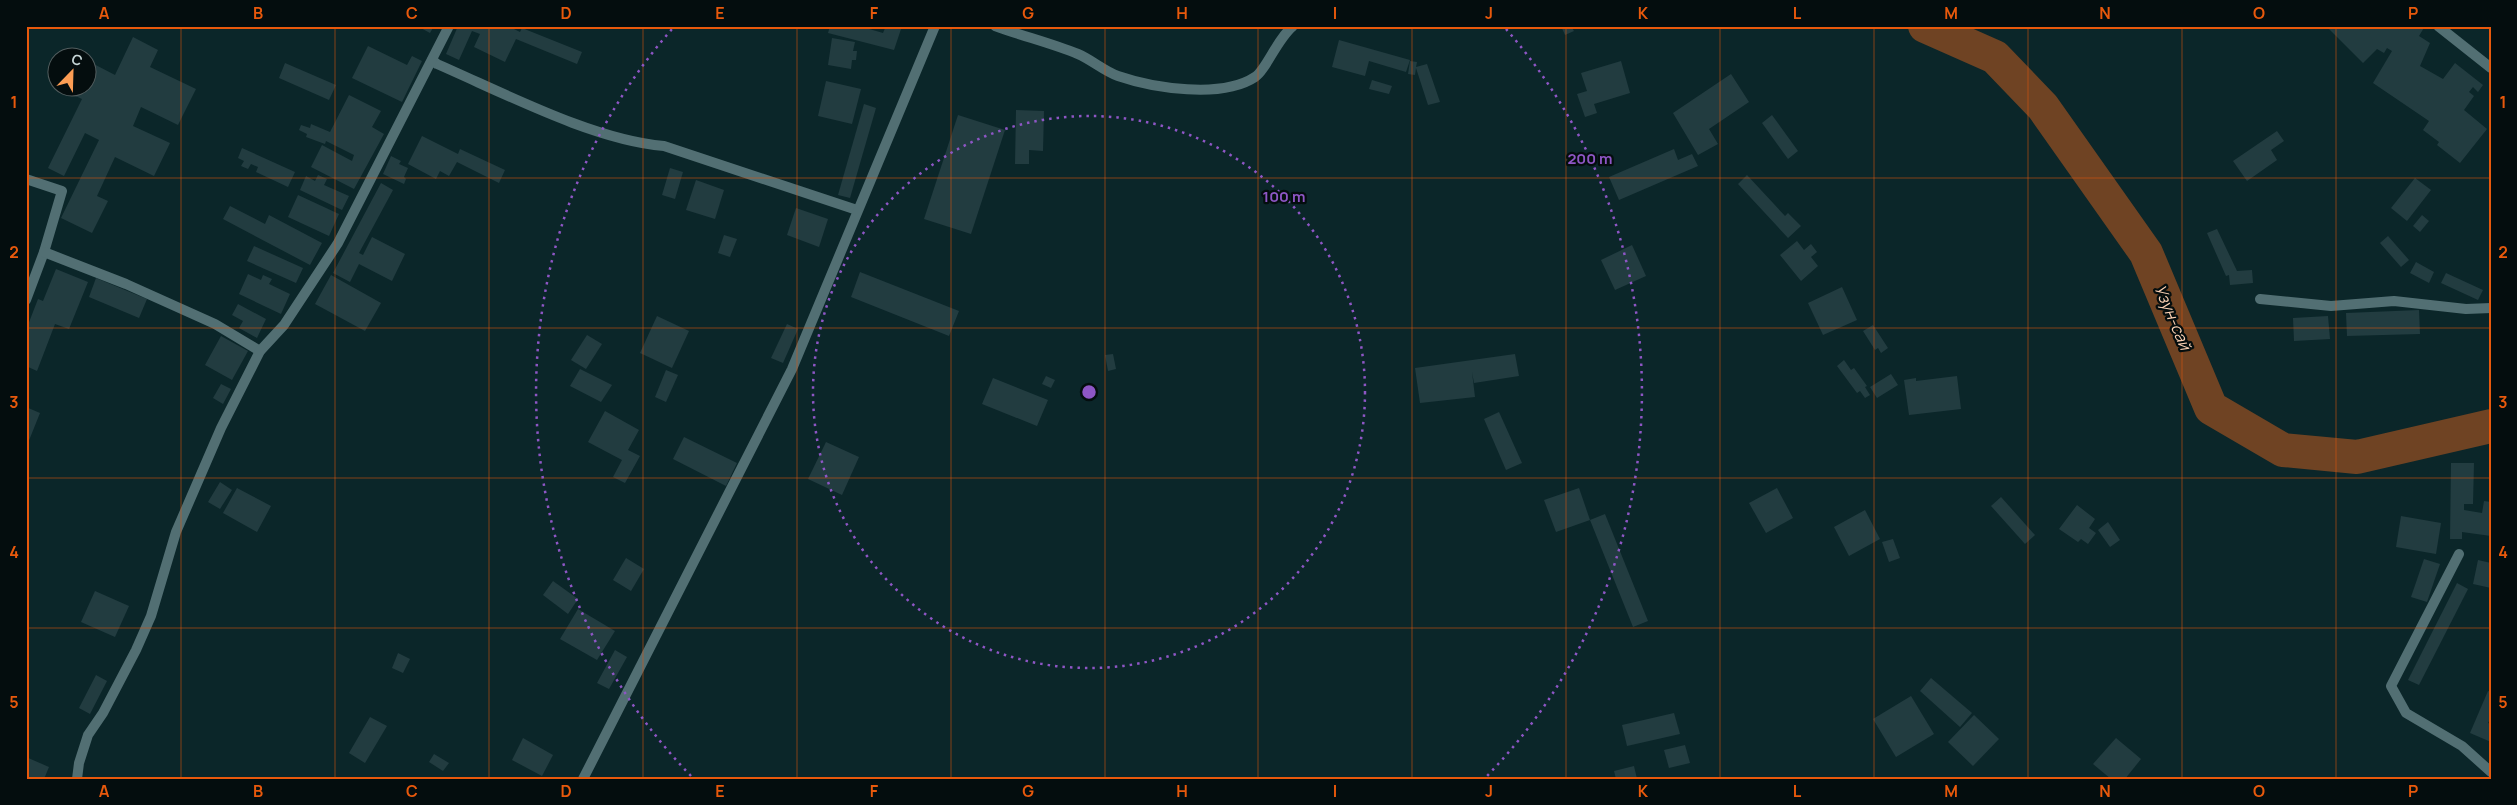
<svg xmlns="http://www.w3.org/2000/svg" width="2517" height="805" viewBox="0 0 2517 805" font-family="Manrope,sans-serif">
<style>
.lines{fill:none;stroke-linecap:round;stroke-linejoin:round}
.river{stroke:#6f4323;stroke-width:34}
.building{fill:#223c40}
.minor{stroke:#526f73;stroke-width:10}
.tertiary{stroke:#526f73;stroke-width:10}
.grid{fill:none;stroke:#e8590c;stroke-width:1;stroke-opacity:0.55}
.ring{fill:none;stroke:#8e56c5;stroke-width:2.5;stroke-dasharray:2.5 5}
.labels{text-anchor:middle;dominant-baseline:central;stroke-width:4.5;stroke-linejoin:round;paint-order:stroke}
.water-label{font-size:16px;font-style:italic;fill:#fdd2b4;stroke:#040d0e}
.centre{fill:#8e56c5;stroke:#040d0e;stroke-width:2.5}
.ring-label{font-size:15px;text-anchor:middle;font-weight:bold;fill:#8e56c5;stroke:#040d0e;stroke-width:4.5;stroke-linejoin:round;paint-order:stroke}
.neatline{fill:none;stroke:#e8590c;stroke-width:2}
.grid-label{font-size:16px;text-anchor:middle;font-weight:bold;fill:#e8590c}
</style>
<rect width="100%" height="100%" fill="#0b2629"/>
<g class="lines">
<polyline class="river" points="1925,26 1995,57 2043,107 2146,253 2211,408 2283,450 2357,457 2491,426"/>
</g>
<g class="building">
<polygon points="417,26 434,26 430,33"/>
<polygon points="458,26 508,26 520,32 522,28 582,52 577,64 516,39 505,62 474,47 480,34 472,31 459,60 446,54"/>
<polygon points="830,26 859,26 883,33 886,26 902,26 894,50 828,33"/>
<polygon points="1561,26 1571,26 1574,31 1565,35"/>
<polygon points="2326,26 2425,26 2419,36 2430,43 2420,66 2443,79 2455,63 2483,85 2478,92 2473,87 2469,92 2474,96 2464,110 2487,129 2460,163 2437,145 2439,142 2423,130 2429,121 2373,83 2392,51 2387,48 2384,53 2377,49 2363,63"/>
<polygon points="133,37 158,50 150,67 196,89 178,125 141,107 133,126 170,143 154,176 115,157 97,196 108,201 92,233 61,218 99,140 85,133 64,176 48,168 82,99 50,84 58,68 58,88 88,88 88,61 115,75"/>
<polygon points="832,38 855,42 853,51 857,51 856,60 852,60 851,69 828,65"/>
<polygon points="1339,40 1410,60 1406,72 1369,61 1365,76 1332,67"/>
<polygon points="368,46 407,65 412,56 422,61 402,102 352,78"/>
<polygon points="66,51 80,58 63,58"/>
<polygon points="1410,61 1417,62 1416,67 1427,64 1440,102 1428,105 1416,68 1415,75 1408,74"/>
<polygon points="1621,61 1630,93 1594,104 1597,113 1585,117 1577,94 1587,91 1581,73"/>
<polygon points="285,63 336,85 329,100 279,78"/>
<polygon points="1731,74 1749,102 1709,129 1718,144 1698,155 1673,113"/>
<polygon points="1372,80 1392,86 1389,94 1369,89"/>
<polygon points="826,81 861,89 852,124 818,116"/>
<polygon points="349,95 381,111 372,127 384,134 354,189 311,167 322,145 352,161 354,155 326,141 325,144 306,137 307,134 299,130 301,125 310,128 311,124 330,132"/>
<polygon points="864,104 876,108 850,198 838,195"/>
<polygon points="1016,110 1044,111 1043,151 1029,150 1029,164 1015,164"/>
<polygon points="958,115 1005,130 971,234 924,219"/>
<polygon points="1772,115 1798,151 1788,159 1762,123"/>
<polygon points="2277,131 2284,141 2271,150 2277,160 2247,181 2233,161"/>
<polygon points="422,136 458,154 460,149 505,170 499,183 457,162 449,176 440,171 436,179 408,164"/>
<polygon points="242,148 295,172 288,187 256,172 258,167 251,164 248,169 241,166 244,161 238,158"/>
<polygon points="1674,149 1678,160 1692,154 1698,166 1619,200 1609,177"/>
<polygon points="391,156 401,161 399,164 408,168 404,177 406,179 404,184 383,174"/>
<polygon points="670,168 683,172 675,199 662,195"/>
<polygon points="318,175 327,179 324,185 349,196 342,210 300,190 306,176 315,181"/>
<polygon points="1747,175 1785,216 1788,213 1801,226 1788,238 1738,184"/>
<polygon points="2415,178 2431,190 2407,221 2391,208"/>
<polygon points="696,180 724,190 715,219 686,210"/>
<polygon points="381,183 393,190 359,253 363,255 372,237 405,254 392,281 359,264 350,282 333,273"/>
<polygon points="298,195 339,214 329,236 288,217"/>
<polygon points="230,206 265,224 269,215 322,243 310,265 223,219"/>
<polygon points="796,208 828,219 819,247 787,235"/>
<polygon points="2422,215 2429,221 2420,232 2413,226"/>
<polygon points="2217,229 2237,271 2252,270 2253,283 2230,285 2229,275 2226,276 2207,233"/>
<polygon points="724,235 737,239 730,257 718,253"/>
<polygon points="2388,236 2409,260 2401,267 2380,243"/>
<polygon points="1797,241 1804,250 1811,244 1817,252 1811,257 1818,266 1801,281 1780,255"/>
<polygon points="1632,245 1646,276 1615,290 1601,260"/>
<polygon points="254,246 303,268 296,283 247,261"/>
<polygon points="2416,262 2434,272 2429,283 2410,273"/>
<polygon points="56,269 88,282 69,329 55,324 37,371 26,366 26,330 38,299 43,301"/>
<polygon points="860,272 959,311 949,336 851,297"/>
<polygon points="2446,273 2483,290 2478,300 2441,283"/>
<polygon points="248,274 261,280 263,275 272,279 269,284 290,294 281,314 239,294"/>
<polygon points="331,275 381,303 365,331 315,304"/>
<polygon points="96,278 147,299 139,318 89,297"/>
<polygon points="1842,287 1857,320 1823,335 1808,303"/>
<polygon points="238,304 266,319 257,338 239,328 243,321 232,315"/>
<polygon points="2419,310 2420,334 2347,336 2346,313"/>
<polygon points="657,316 689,331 672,368 640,353"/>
<polygon points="2328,316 2330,339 2294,341 2293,318"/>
<polygon points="787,324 798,329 783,363 771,358"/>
<polygon points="1873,325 1888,348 1881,353 1878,348 1875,350 1863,331"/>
<polygon points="587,335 602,344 586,369 571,360"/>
<polygon points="221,336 248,351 232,380 205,365"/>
<polygon points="1113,354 1116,369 1108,371 1105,355"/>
<polygon points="1515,354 1519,376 1474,383 1472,372 1475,397 1420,403 1415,368"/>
<polygon points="1844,360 1851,370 1854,368 1867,386 1865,387 1870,395 1865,398 1860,391 1857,393 1837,366"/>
<polygon points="580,369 612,385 601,402 570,386"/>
<polygon points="666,370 678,375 666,402 655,397"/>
<polygon points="1891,374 1898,385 1877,398 1870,387"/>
<polygon points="1046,376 1055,380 1051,388 1042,384"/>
<polygon points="1957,376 1961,409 1909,415 1904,380 1916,378 1916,381"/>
<polygon points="993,378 1048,400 1037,426 982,404"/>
<polygon points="221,384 231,389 223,404 213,398"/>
<polygon points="26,407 40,413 26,448"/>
<polygon points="605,411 639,430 628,450 640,456 625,483 613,477 622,460 588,442"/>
<polygon points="1499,412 1522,463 1506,470 1484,419"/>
<polygon points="684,437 737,463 726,486 673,459"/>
<polygon points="826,442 859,457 842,495 808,479"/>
<polygon points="2451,463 2474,463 2473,504 2464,504 2464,510 2482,513 2484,501 2491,502 2491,536 2462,532 2462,539 2450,539"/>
<polygon points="220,482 232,490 220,509 208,502"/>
<polygon points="237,488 271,506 257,532 223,513"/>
<polygon points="1579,488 1590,520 1556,532 1544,500"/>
<polygon points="1777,488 1793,518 1766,533 1749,503"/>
<polygon points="2001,497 2035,535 2025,544 1991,506"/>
<polygon points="2077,505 2095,519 2089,528 2096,533 2088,544 2081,539 2078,542 2059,529"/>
<polygon points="1865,510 1880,539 1849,556 1834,527"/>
<polygon points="1605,514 1648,621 1633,627 1590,520"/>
<polygon points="2401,516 2441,523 2436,554 2396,547"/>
<polygon points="2108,522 2120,540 2110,547 2098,530"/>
<polygon points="1893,539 1900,558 1889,562 1882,542"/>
<polygon points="626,558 644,569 631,591 613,580"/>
<polygon points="2424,559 2440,564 2427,602 2411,597"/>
<polygon points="2478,560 2491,563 2491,588 2473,584"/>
<polygon points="553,581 578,599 568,614 543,595"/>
<polygon points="2457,583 2468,589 2419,685 2408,680"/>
<polygon points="95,591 129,606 115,637 81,622"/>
<polygon points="578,609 615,631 597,660 560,639"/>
<polygon points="615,650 627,657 609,689 597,683"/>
<polygon points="398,653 410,659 403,673 392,668"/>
<polygon points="96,675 107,681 90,714 79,708"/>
<polygon points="1931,678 1972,713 1960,727 1920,691"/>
<polygon points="2488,691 2491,692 2491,717 2488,723 2491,724 2491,742 2470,733"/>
<polygon points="1911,696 1934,734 1896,757 1873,719"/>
<polygon points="1674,713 1680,734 1627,746 1622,725"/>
<polygon points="1974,715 1999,739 1973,766 1948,742"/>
<polygon points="370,717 387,726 365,763 349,753"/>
<polygon points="523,738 553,755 542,776 512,760"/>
<polygon points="2116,738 2141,759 2125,779 2111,779 2093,764"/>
<polygon points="1685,745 1690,763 1669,768 1664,750"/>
<polygon points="434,754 449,763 443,771 429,762"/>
<polygon points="26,757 49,767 44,779 26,779"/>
<polygon points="1634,766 1637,779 1616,779 1614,771"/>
</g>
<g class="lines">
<g class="minor">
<path d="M 995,26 C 1022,36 1051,43 1078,54 C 1092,60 1104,71 1118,76 C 1153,88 1222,99 1255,77 C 1266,70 1277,39 1293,26"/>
<polyline points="2438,26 2491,68"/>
<path d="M 432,60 L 437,64 C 504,93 593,140 664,146 L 857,210"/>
<polyline points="26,179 62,191 44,252 26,300"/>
<polyline points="44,252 126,284 215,324 260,351"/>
<polyline points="2260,299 2331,306 2394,301 2466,309 2491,308"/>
<polyline points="2459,554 2391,686 2406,713 2462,746 2491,772"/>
<polyline points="77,779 79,763 88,735 103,713 136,650 151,616 176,532 221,428 260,351 284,325 338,243 449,26"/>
</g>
<polyline class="tertiary" points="583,779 792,369 935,26"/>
</g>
<path class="grid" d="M 181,26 L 181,779M 335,26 L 335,779M 489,26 L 489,779M 643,26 L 643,779M 797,26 L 797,779M 951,26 L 951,779M 1105,26 L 1105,779M 1258,26 L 1258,779M 1412,26 L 1412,779M 1566,26 L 1566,779M 1720,26 L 1720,779M 1874,26 L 1874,779M 2028,26 L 2028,779M 2182,26 L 2182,779M 2336,26 L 2336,779M 26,178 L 2491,178M 26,328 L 2491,328M 26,478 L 2491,478M 26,628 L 2491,628"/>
<g class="ring">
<circle cx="1089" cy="392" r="276"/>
<path d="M691 776A553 553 0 0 1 672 29M1506 29A553 553 0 0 1 1487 776"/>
</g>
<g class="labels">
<g class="water-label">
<text transform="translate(2173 317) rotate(67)">Узун-сай</text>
</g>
</g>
<circle cx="1089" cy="392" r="8" class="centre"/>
<g class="ring-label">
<text x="1590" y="164">200 m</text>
<text x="1284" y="202">100 m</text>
</g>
<rect width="2517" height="805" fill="none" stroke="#040d0e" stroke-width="55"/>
<g transform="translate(72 72) rotate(23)"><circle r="24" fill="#040d0e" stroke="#525d5e"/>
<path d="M0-4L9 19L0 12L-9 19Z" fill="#fc9d54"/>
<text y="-8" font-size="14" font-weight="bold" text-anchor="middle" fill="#c6d6d7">С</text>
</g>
<rect x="28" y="28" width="2462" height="750" class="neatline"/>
<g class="grid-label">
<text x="104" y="19">A</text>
<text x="258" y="19">B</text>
<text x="412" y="19">C</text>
<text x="566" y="19">D</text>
<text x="720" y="19">E</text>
<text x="874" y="19">F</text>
<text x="1028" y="19">G</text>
<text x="1182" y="19">H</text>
<text x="1335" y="19">I</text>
<text x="1489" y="19">J</text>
<text x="1643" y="19">K</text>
<text x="1797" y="19">L</text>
<text x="1951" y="19">M</text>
<text x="2105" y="19">N</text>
<text x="2259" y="19">O</text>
<text x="2413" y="19">P</text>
<text x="14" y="108">1</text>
<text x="2503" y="108">1</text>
<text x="14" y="258">2</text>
<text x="2503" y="258">2</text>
<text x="14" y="408">3</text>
<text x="2503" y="408">3</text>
<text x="14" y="558">4</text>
<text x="2503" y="558">4</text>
<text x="14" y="708">5</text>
<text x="2503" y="708">5</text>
<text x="104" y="797">A</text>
<text x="258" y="797">B</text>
<text x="412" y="797">C</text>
<text x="566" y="797">D</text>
<text x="720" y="797">E</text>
<text x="874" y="797">F</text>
<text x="1028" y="797">G</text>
<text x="1182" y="797">H</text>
<text x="1335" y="797">I</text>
<text x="1489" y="797">J</text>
<text x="1643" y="797">K</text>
<text x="1797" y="797">L</text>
<text x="1951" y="797">M</text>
<text x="2105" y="797">N</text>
<text x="2259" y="797">O</text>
<text x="2413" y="797">P</text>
</g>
</svg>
